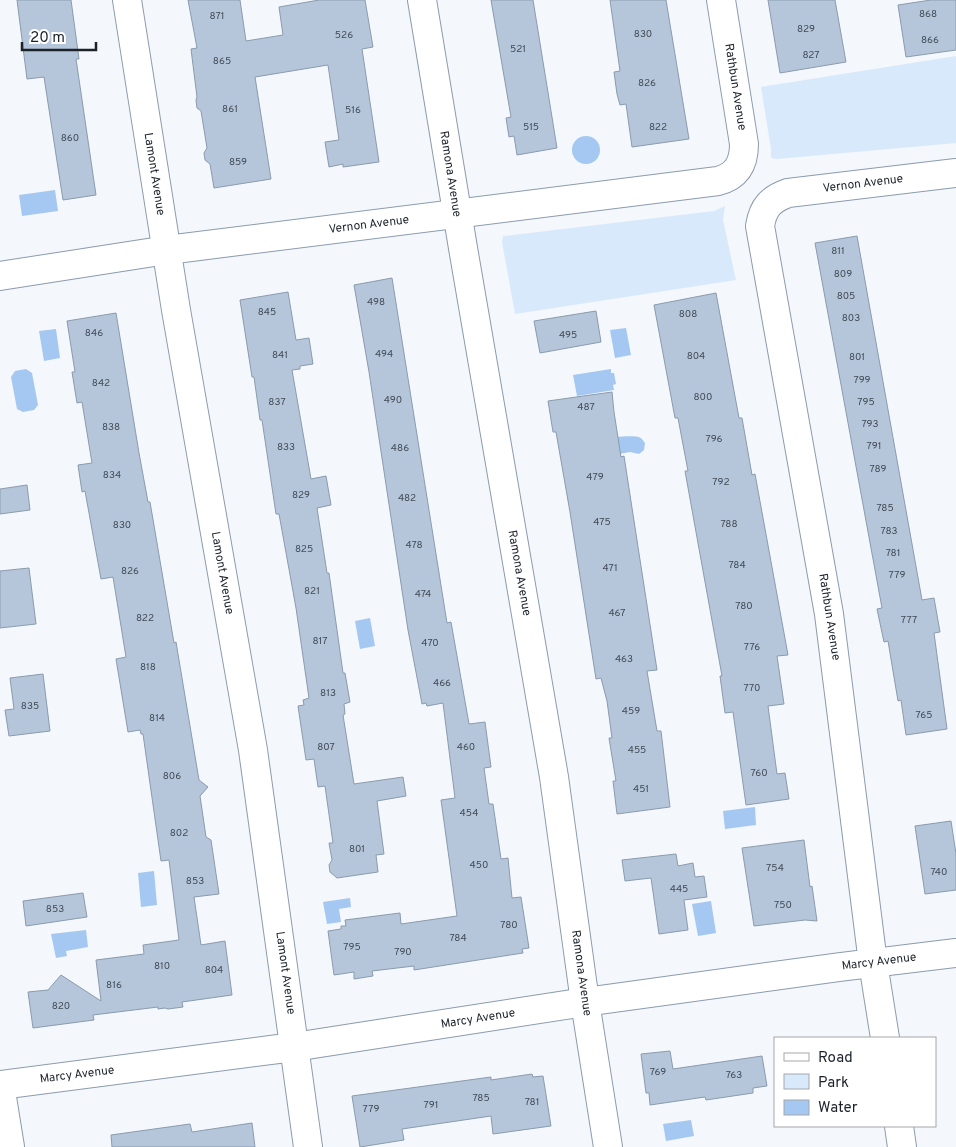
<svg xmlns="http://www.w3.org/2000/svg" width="956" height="1147" viewBox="0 0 956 1147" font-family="Overpass,sans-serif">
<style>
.green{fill:#d9e9fc}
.water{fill:#a4c8f1}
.building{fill:#b5c6db;stroke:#8a9bae}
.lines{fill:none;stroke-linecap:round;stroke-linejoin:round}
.minor-casing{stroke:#8b9bae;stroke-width:30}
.minor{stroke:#fff;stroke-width:28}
.labels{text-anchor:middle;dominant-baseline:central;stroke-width:4.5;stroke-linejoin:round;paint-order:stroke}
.number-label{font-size:10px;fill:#424b56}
.street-label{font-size:12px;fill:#1c222a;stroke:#fff}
</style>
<rect width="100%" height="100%" fill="#f4f7fb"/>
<g class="green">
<polygon points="956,56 956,143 777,159 771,158 771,149 761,87"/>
<polygon points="725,206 723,220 736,280 515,314 502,242 503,236 714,211"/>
</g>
<g class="water">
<circle cx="586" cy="150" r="14"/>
<polygon points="55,190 58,211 22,216 19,195"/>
<polygon points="626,328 631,355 615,358 610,330"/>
<polygon points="56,329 60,358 44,361 39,331"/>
<polygon points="26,369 32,373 38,405 34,410 23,412 17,409 11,377 15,371"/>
<polygon points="611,369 611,373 614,373 616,384 613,385 614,390 577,396 573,375"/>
<path d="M 615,437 C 623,437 634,435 641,438 L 645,443 L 644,450 L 639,454 L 630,452 L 619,454 Z"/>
<polygon points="370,618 375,646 360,649 355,621"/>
<polygon points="755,807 756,825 725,829 723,811"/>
<polygon points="154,871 157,905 141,907 138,873"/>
<polygon points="350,898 351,907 339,909 341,922 327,924 323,902"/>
<polygon points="711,901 716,933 698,936 692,904"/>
<polygon points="86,930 88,947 66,951 67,956 56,958 51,934"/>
<polygon points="691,1120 694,1136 666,1141 663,1124"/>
</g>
<g class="building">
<polygon points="17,0 71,0 79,59 76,59 96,195 63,200 44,77 27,79"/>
<polygon points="188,0 240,0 246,41 283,35 279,7 319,0 365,0 373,47 362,49 379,162 343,167 343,164 329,167 325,142 339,140 328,65 255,77 271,179 214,188 210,164 205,160 204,153 207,148 201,111 197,108 196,100 197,97 191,49 197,48"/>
<polygon points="491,0 533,0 557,148 517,155 514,136 509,137 506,118 511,117"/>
<polygon points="610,0 666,0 689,139 632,147 626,104 620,105 617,94 614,72 620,71"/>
<polygon points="768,0 835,0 846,62 780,73"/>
<polygon points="931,0 956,0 956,50 906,57 898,5"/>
<polygon points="857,236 922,600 934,598 940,632 934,633 947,729 906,735 901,700 898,701 888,641 884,642 877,609 882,608 815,243"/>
<polygon points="392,278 447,623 451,622 469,724 485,722 491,767 484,768 489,804 493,804 501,859 508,858 512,898 521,897 529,948 522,949 523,953 414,970 414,966 372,971 373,976 354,979 354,972 334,975 328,931 341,929 341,926 346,926 345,920 400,913 401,924 457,916 441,800 455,798 443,703 427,706 426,703 422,704 408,630 369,372 354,285"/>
<polygon points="288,292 296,340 309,338 313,364 300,366 300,369 292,370 311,479 326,476 331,505 317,508 327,573 329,573 343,673 345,673 350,702 344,704 345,714 343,715 354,784 403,777 406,796 377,801 384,854 376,855 378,872 337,878 330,872 329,865 332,860 329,843 333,843 325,786 318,787 314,759 306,760 298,706 304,705 303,700 309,698 296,608 279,514 276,514 262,420 260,420 254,377 252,377 240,300"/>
<polygon points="716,293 739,418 742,418 752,475 755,474 788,655 777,656 784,704 768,706 777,774 785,773 789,799 746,805 733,712 725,713 720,676 722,676 685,471 688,471 678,418 675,418 654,305"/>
<polygon points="596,311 601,342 540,353 534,321"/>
<polygon points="116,313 139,453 148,502 150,502 174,643 176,642 199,780 208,787 200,796 206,837 211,840 219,894 194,897 201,945 225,941 232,995 182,1002 183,1007 168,1009 165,1008 158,1009 158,1007 93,1015 94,1020 33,1028 28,992 48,990 61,975 101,1001 96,960 144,954 143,945 179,940 169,860 161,861 143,734 141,734 140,730 128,732 116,659 126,657 113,577 101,579 85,491 82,492 78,465 92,463 82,402 77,403 72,372 75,372 67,321"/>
<polygon points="612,392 614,412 621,457 624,456 657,670 647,671 657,731 661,731 670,807 617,814 613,781 616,781 609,738 612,738 607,701 601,678 596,679 570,512 556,432 553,432 548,401"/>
<polygon points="27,485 30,510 0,514 0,489"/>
<polygon points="29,568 36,624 0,628 0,571"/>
<polygon points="43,674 50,731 9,736 5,710 14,709 10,678"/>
<polygon points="951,821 956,854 956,890 925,894 915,826"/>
<polygon points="804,840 810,887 812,886 817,921 805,920 754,926 742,848"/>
<polygon points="676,854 678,866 693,863 695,877 704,876 707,897 684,900 688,930 659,934 651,878 625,881 622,860"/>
<polygon points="83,893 87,917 26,926 23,901"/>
<polygon points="670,1051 673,1069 762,1056 767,1086 753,1088 753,1093 706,1100 705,1097 650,1105 649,1093 646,1093 641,1054"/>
<polygon points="532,1074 533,1077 543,1076 551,1126 493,1134 491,1116 402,1129 404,1140 360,1147 352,1096 491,1077 491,1080"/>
<polygon points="252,1123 255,1147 112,1147 111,1135 190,1124 192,1132"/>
</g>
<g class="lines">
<defs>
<g id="minor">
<polyline points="127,0 176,310 253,750 308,1147"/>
<polyline points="422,0 463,248 554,777 585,1002 608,1147"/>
<path d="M 0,276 L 167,250 L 718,181 C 737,176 744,163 744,144 L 721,0"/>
<path d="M 885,1038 L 873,963 L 829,614 L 760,226 C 763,207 771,199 788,193 L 956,173"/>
<polyline points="0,1085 294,1047 585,1002 840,967 956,953"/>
<polyline points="0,1085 10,1147"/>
<polyline points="899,1126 902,1147"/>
</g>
</defs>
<use href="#minor" class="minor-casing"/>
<use href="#minor" class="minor"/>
</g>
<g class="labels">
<g class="number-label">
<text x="928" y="14">868</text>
<text x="217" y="16">871</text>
<text x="806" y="29">829</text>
<text x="643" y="34">830</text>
<text x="344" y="35">526</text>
<text x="930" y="40">866</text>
<text x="518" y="49">521</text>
<text x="811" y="55">827</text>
<text x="222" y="61">865</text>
<text x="647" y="83">826</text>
<text x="230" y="109">861</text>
<text x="353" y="110">516</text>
<text x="531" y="127">515</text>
<text x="658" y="127">822</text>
<text x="70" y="138">860</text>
<text x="238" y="162">859</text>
<text x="838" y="251">811</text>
<text x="843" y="274">809</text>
<text x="846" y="296">805</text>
<text x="376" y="302">498</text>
<text x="267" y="312">845</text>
<text x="688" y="314">808</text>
<text x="851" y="318">803</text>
<text x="94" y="333">846</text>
<text x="568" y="335">495</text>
<text x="384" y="354">494</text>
<text x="280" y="355">841</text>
<text x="696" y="356">804</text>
<text x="857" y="357">801</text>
<text x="862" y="380">799</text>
<text x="101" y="383">842</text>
<text x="703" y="397">800</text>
<text x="393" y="400">490</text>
<text x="277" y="402">837</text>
<text x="866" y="402">795</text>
<text x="586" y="407">487</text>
<text x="870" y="424">793</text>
<text x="111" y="427">838</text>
<text x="714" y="439">796</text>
<text x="874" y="446">791</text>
<text x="286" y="447">833</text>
<text x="400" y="448">486</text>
<text x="878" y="469">789</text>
<text x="112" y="475">834</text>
<text x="595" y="477">479</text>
<text x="721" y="482">792</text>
<text x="301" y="495">829</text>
<text x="407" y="498">482</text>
<text x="885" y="508">785</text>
<text x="602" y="522">475</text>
<text x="729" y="524">788</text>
<text x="122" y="525">830</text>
<text x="889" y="531">783</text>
<text x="414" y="545">478</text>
<text x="304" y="549">825</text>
<text x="893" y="553">781</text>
<text x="737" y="565">784</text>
<text x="610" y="568">471</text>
<text x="130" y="571">826</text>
<text x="897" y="575">779</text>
<text x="312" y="591">821</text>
<text x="423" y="594">474</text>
<text x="744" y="606">780</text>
<text x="617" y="613">467</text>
<text x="145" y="618">822</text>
<text x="909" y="620">777</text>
<text x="320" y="641">817</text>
<text x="430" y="643">470</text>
<text x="752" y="647">776</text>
<text x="624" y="659">463</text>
<text x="148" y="667">818</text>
<text x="442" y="683">466</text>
<text x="752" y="688">770</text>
<text x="328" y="693">813</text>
<text x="30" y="706">835</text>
<text x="631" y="711">459</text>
<text x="924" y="715">765</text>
<text x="157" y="718">814</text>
<text x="326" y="747">807</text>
<text x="466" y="747">460</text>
<text x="637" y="750">455</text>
<text x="759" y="773">760</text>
<text x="172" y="776">806</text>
<text x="641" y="789">451</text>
<text x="469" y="813">454</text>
<text x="179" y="833">802</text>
<text x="357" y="849">801</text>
<text x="479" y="865">450</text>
<text x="775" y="868">754</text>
<text x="939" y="872">740</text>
<text x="195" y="881">853</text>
<text x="679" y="889">445</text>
<text x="783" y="905">750</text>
<text x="55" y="909">853</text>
<text x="509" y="925">780</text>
<text x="458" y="938">784</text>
<text x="352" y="947">795</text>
<text x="403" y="952">790</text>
<text x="162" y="966">810</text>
<text x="214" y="970">804</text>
<text x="114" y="985">816</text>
<text x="61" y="1006">820</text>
<text x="658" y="1072">769</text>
<text x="734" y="1075">763</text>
<text x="481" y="1098">785</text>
<text x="532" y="1102">781</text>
<text x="431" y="1105">791</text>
<text x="371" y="1109">779</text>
</g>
<g class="street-label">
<text transform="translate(735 87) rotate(81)">Rathbun Avenue</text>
<text transform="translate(154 174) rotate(81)">Lamont Avenue</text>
<text transform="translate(450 174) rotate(81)">Ramona Avenue</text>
<text transform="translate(863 184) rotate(-7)">Vernon Avenue</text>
<text transform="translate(369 225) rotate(-7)">Vernon Avenue</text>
<text transform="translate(222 573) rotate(80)">Lamont Avenue</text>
<text transform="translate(519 573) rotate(80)">Ramona Avenue</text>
<text transform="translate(829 617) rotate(81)">Rathbun Avenue</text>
<text transform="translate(879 962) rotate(-7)">Marcy Avenue</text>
<text transform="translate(285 973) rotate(82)">Lamont Avenue</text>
<text transform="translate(581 973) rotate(82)">Ramona Avenue</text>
<text transform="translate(478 1019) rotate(-9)">Marcy Avenue</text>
<text transform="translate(77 1075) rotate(-7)">Marcy Avenue</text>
</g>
</g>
<rect x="774" y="1037" width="162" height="90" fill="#ffffff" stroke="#a4a7aa"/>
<rect x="784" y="1053" width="25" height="8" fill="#ffffff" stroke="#a4a7aa"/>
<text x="818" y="1062" font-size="15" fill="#1c222a">Road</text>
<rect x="784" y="1074" width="25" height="15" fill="#d9e9fc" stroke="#a4a7aa"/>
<text x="818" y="1087" font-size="15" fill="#1c222a">Park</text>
<rect x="784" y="1100" width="25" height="15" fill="#a4c8f1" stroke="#a4a7aa"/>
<text x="818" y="1112" font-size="15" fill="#1c222a">Water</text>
<path d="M22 42v8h74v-8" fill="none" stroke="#1c222a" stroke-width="2.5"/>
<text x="30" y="42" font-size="15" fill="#1c222a" stroke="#ffffff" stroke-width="4" paint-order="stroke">20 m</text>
</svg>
